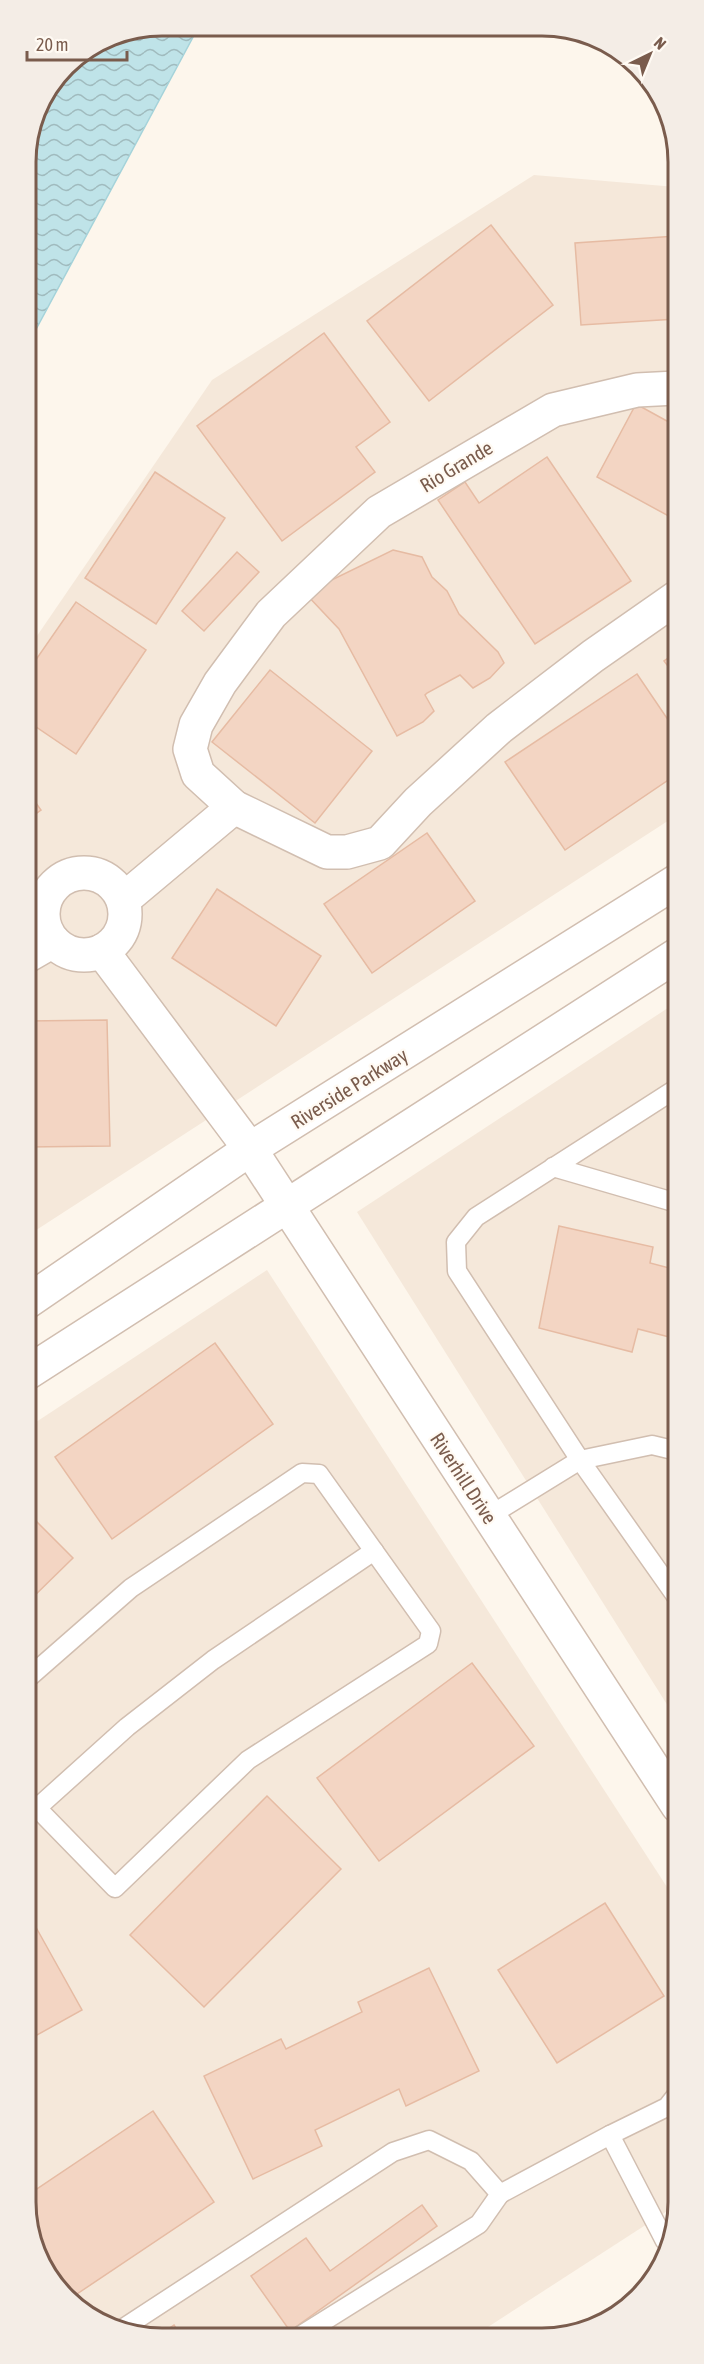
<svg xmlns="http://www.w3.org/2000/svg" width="704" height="2364" viewBox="0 0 704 2364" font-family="'Asap Condensed',sans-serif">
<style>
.residential{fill:#f5e8da}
.water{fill:url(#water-waves);stroke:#a5d3da;stroke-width:1.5}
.building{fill:#f3d5c3;stroke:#e6bba3;stroke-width:1.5}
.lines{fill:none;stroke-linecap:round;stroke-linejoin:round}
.service-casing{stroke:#d1beb0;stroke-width:21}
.minor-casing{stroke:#d1beb0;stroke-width:36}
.tertiary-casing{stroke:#d1beb0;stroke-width:36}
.service{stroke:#fff;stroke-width:18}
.minor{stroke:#fff;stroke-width:33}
.tertiary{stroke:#fff;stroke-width:33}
.labels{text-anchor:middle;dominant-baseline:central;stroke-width:4.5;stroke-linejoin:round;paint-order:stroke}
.street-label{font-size:20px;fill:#7a5c4d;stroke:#fffaf3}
.rim{fill:none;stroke:#7a5c4d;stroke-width:3}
</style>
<defs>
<pattern id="water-waves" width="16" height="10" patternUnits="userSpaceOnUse" patternTransform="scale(1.5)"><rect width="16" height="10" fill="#bfe3e8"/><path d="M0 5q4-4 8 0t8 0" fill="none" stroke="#a0bbbe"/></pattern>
</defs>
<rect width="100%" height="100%" fill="#fdf6ec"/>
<g class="residential">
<polygon points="534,175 676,187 677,815 27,1236 26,652 212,380"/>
<polygon points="677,1002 678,1722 357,1212"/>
<polygon points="267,1270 678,1904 678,2204 474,2336 135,2336 65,2298 28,2228 27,1428"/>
</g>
<polygon class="water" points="162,26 199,26 26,348 26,154 36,110 66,65 110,36"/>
<g class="building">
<polygon points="491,225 553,305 429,401 367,321"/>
<polygon points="676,236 676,319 581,325 575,243"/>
<polygon points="324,333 390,422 356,447 375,472 282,541 197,426"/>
<polygon points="636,404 676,426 676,520 597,477"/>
<polygon points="547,457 631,581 535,644 438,500 465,482 479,503"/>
<polygon points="155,472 225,518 156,624 85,578"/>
<polygon points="393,550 422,557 432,577 447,591 459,614 498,652 504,663 490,678 473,688 460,675 427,693 425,695 434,711 423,722 397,736 339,629 305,593"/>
<polygon points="237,552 259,572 204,631 182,611"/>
<polygon points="76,602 146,650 76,754 26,720 26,674"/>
<polygon points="677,652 677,678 664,661"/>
<polygon points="270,670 372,751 315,823 212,742"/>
<polygon points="637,674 677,733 677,774 565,850 505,762"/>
<polygon points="26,789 41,810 27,820"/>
<polygon points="427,833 475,901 372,973 324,904"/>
<polygon points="217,889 321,956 276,1026 172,958"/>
<polygon points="107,1020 110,1146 27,1147 27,1021"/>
<polygon points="559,1226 653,1247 650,1263 677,1270 677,1339 638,1329 632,1352 539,1328"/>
<polygon points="215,1343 273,1424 112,1539 55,1457"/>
<polygon points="27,1512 73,1558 27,1603"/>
<polygon points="472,1663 534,1746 379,1861 317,1778"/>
<polygon points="267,1796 341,1869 204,2007 130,1935"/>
<polygon points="605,1903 664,1996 557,2063 498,1970"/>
<polygon points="28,1913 82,2010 28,2040"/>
<polygon points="429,1968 479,2071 406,2106 399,2089 315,2130 322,2146 253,2179 204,2076 281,2039 286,2049 362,2012 358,2002"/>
<polygon points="153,2111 214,2202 68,2300 28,2228 28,2195"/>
<polygon points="422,2205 437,2226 290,2331 251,2276 306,2238 330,2271"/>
<polygon points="174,2325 181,2336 158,2336"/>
</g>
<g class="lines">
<defs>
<g id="service">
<polyline points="677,1088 476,1217 456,1242 457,1271 580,1460 678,1599"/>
<polyline points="553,1167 677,1203"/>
<polyline points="489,1516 580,1460 652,1445 677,1451"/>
<polyline points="27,1679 131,1588 302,1473 319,1474 431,1631 428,1644 248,1760 115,1888 37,1808 28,1817"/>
<polyline points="37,1808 127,1727 213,1660 374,1551"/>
<polyline points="500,2194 610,2135"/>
<polyline points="665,2241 610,2135 667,2107 678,2093"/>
<polyline points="122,2329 393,2152 429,2140 471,2161 500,2194 479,2224 300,2336"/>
</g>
<g id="minor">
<polyline points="676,388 637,390 553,410 379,512 271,614 220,683 196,725 190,749 198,774 234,807 327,852 347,852 380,843 418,802 499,728 593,656 676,598"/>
<circle cx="84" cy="914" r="41"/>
<polyline points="123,900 234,807"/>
<polyline points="102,951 250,1149"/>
<polyline points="27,956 53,941"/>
</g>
<g id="tertiary">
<polyline points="250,1149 678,1806"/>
<polyline points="27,1302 250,1149 677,881"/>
<polyline points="27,1373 677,955"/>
</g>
</defs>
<use href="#service" class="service-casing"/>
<use href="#minor" class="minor-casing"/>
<use href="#tertiary" class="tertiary-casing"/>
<use href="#service" class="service"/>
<use href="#minor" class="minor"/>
<use href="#tertiary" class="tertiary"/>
</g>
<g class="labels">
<g class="street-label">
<text transform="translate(456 466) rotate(-31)">Rio Grande</text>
<text transform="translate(349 1088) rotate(-32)">Riverside Parkway</text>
<text transform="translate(464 1478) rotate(57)">Riverhill Drive</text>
</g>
</g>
<path d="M0 0H704V2364H0ZM162 36H542A126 126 0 0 1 668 162V2202A126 126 0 0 1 542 2328H162A126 126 0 0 1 36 2202V162A126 126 0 0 1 162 36Z" fill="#f4ede6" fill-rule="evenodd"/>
<path class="rim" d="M162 36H542A126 126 0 0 1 668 162V2202A126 126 0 0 1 542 2328H162A126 126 0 0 1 36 2202V162A126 126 0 0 1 162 36Z"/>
<g transform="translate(650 54) rotate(43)" stroke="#fffaf3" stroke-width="4.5" paint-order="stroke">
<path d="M0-4.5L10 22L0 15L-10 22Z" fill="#7a5c4d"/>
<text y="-9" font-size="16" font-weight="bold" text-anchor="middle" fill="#7a5c4d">N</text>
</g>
<path d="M27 51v9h100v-9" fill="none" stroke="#7a5c4d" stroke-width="3"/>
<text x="36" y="51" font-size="18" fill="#7a5c4d" stroke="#fffaf3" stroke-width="4.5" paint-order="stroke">20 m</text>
</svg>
